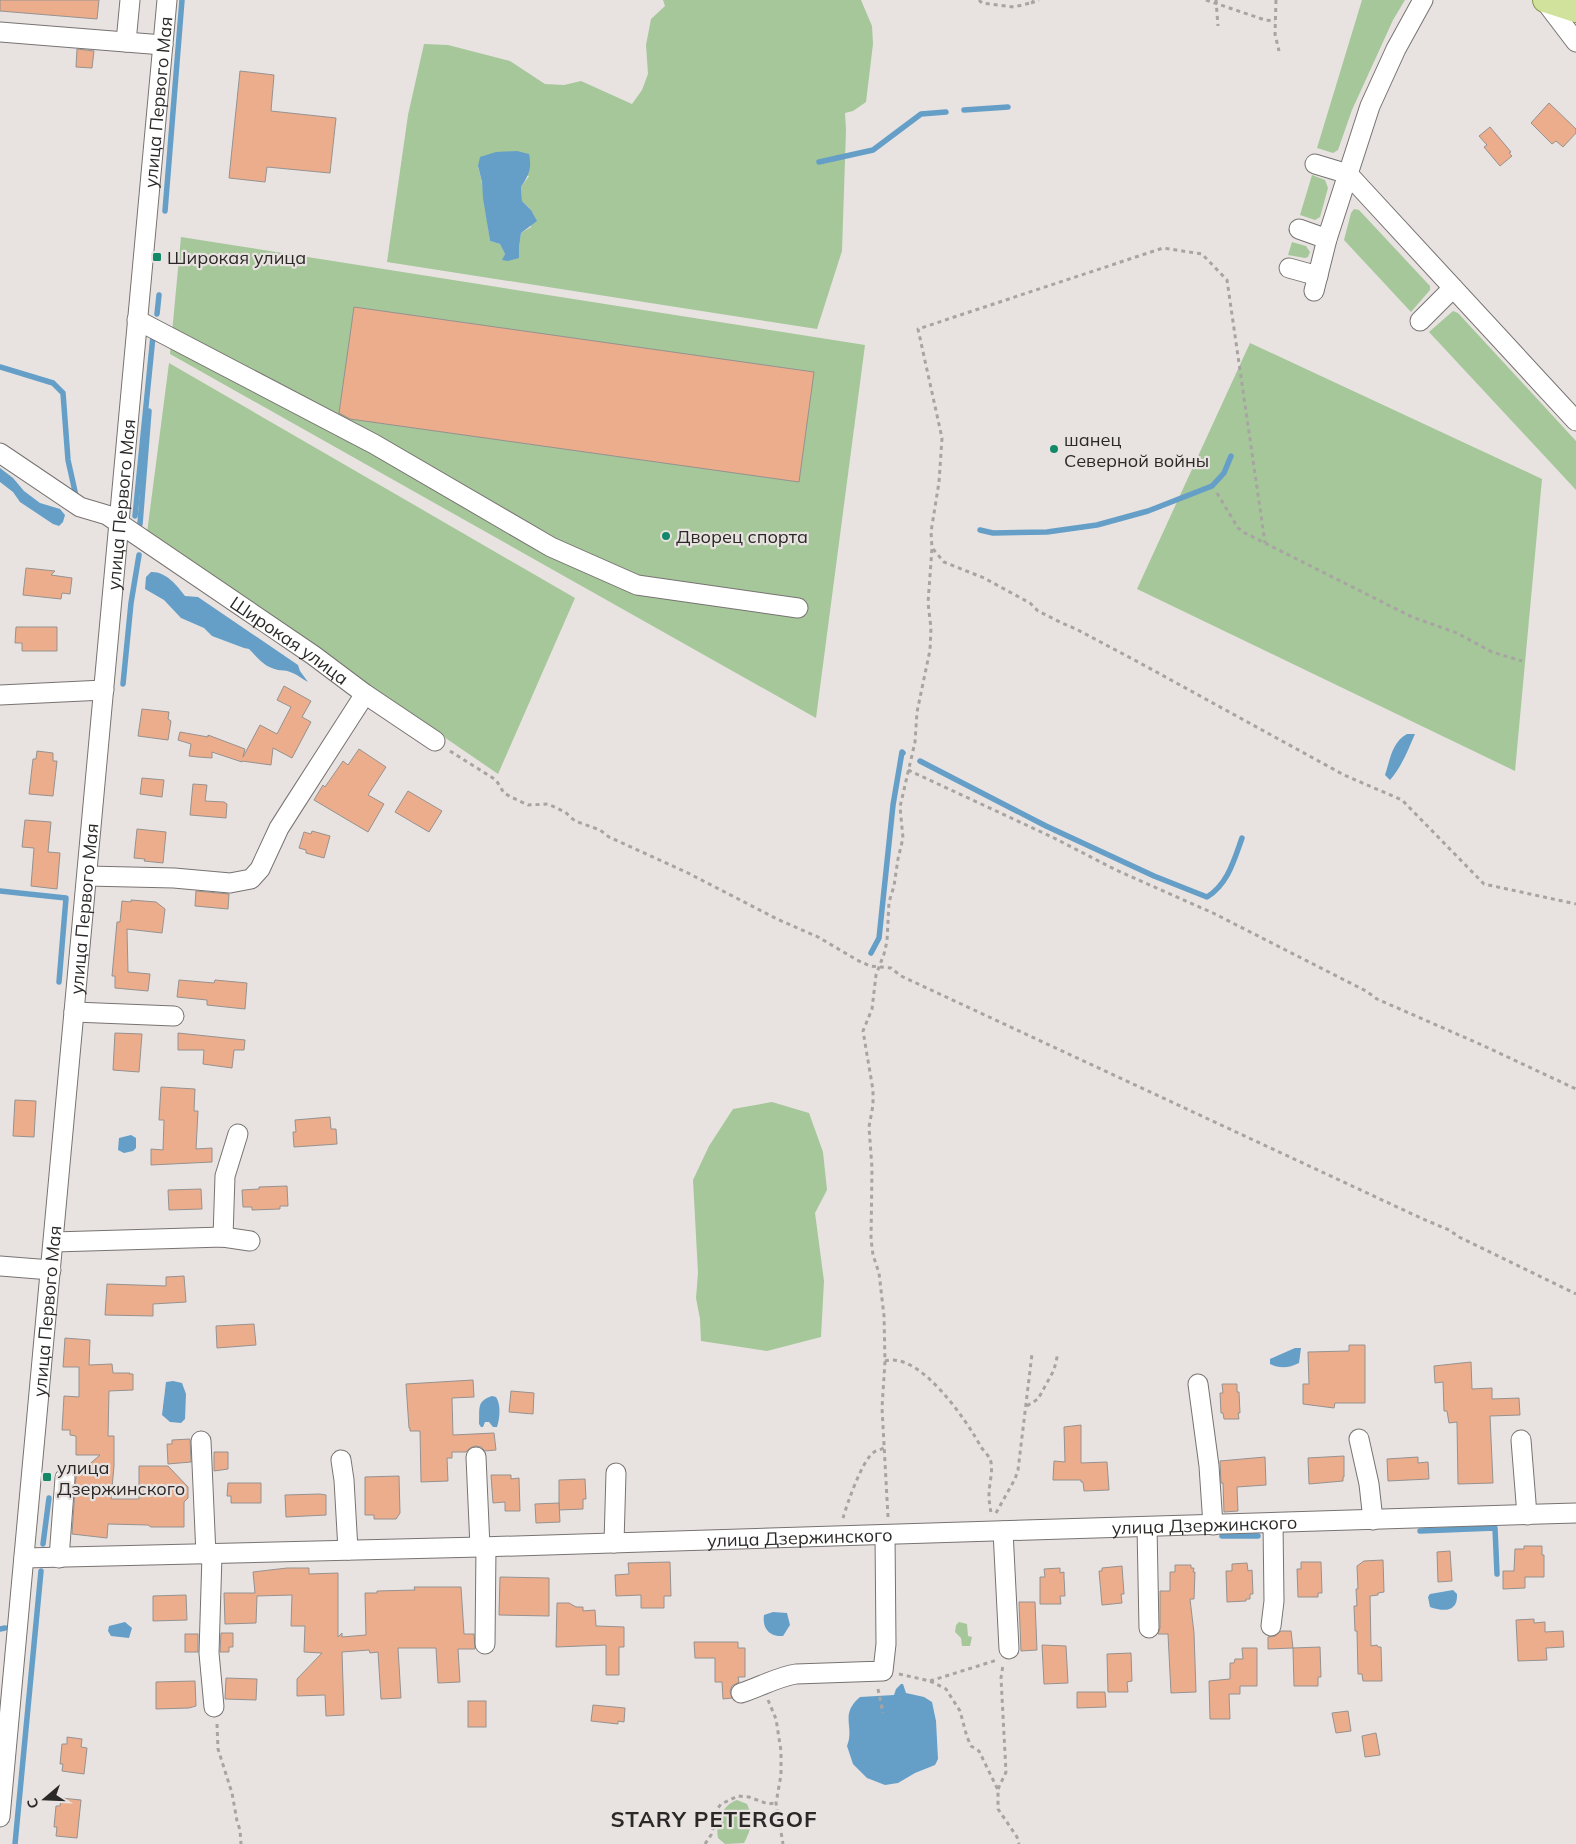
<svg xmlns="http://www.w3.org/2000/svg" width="1576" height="1844" viewBox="0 0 1576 1844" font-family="Mulish,sans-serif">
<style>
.green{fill:#a5c79a;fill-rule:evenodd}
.water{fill:#659fc8}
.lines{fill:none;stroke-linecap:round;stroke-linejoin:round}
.stream{stroke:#659fc8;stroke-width:5.5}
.building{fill:#ecad8c;stroke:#969290}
.minor-casing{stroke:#777371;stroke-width:21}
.major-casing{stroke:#839548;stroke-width:26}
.path{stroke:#a8a4a2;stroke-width:3;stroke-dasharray:4 4;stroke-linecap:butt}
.minor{stroke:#fff;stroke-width:19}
.major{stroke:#d1e29c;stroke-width:24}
.poi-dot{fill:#148969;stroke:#e8e3e1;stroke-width:2}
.labels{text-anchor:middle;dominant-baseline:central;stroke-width:4.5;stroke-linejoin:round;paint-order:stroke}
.street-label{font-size:18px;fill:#2b2928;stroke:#e8e3e1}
.poi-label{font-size:18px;fill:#2b2928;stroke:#e8e3e1;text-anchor:start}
.district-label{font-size:22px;font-weight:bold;letter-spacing:1px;fill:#2b2928;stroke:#e8e3e1}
</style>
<rect width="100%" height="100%" fill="#e8e3e1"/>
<g class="green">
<path d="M 663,0 L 861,0 L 872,26 L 873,44 L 866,102 L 853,111 L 845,113 L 846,130 L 842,251 L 817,329 L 387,262 L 408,115 L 424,44 L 448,45 L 510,61 L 545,84 L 564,85 L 581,81 L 632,104 L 642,90 L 648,74 L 646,45 L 651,19 L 665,6 ZM 478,167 L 529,176 L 521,187 L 522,201 L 531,210 L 531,227 L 521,233 L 519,248 L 503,260 L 505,254 L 500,244 L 490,241 C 486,216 485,190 478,167 Z"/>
<polygon points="1362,0 1405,0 1393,20 1352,110 1338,150 1333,153 1317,148"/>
<polygon points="1312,175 1325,180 1328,188 1320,217 1315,220 1300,215"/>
<polygon points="1354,209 1359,210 1430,286 1430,290 1411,312 1344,240 1351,213"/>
<polygon points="181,237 865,345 816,718 170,354"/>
<polygon points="1292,242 1306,246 1310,252 1308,257 1305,258 1288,255"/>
<polygon points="1453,311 1458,313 1576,441 1576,490 1429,332"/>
<polygon points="1250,343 1542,479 1515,771 1137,589"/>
<polygon points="169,363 575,598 498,774 147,533"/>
<polygon points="772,1102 809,1113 823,1152 827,1190 815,1213 824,1281 821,1337 767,1351 701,1341 700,1319 696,1298 698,1273 693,1180 709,1146 733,1109"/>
<polygon points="959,1622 967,1624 968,1636 972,1637 970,1646 962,1646 961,1638 955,1632 956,1625"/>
<path d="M 737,1800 L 747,1804 C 754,1819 751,1830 744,1843 L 725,1844 L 718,1838 C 715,1823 722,1805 737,1800 Z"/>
</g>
<g class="water">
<path d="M 517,151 L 529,154 C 532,168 529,175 521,187 L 522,201 L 531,210 L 537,221 L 521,233 L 519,248 L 519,258 L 508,261 L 502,260 L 505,254 L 500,244 L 490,241 L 483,198 L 482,182 L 478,166 L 480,157 L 496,152 Z"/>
<polygon points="0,468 13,478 24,491 40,503 60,509 65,515 63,522 59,526 53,524 20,502 13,492 0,482"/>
<path d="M 151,572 C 165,571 177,585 185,596 L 198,597 L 298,665 L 300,671 L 308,682 C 302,679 297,674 290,672 C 287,670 282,671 278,670 C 263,666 260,660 249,649 L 244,648 L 212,636 L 204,628 L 181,618 L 164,600 L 145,589 L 146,577 Z"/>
<path d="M 1407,734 L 1415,734 C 1408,750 1402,766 1390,780 L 1385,775 C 1390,760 1392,742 1407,734 Z"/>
<polygon points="131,1135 136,1138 136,1148 133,1151 124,1153 118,1150 119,1138"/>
<path d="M 1295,1348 L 1301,1348 L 1299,1363 C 1289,1368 1280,1369 1270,1364 L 1270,1359 Z"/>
<polygon points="173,1381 182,1383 186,1394 185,1419 181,1423 170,1422 162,1415 166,1382"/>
<path d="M 492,1396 L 496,1397 C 501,1404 500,1418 497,1427 L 493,1427 L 489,1422 L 485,1422 L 483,1427 L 481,1427 L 479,1424 C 480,1409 476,1401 492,1396 Z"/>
<path d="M 1453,1590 L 1457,1594 C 1458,1612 1444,1612 1430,1607 L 1428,1597 L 1430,1594 Z"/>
<path d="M 773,1612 L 787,1613 L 790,1625 L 783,1636 C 770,1637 762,1629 764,1615 Z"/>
<polygon points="125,1622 132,1628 129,1638 111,1636 108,1631 109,1626"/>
<path d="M 901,1684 L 903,1684 L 906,1693 L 924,1697 L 932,1702 L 936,1721 L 938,1759 L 935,1765 L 915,1773 L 898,1783 L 885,1785 L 867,1778 L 853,1764 L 847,1746 C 855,1726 839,1715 860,1697 L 894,1695 L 896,1689 Z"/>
</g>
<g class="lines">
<g class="stream">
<polyline points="964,110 1008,107"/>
<polyline points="819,162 873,150 921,114 946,112"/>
<polyline points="165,211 182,0"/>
<polyline points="157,314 159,295"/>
<polyline points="0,367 53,383 63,393 68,460 76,496"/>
<polyline points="135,516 153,336"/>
<polyline points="140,524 149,411"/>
<polyline points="980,530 993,533 1047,532 1097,525 1148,511 1212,486 1224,473 1231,456"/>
<polyline points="123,684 131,603 139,555"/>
<path d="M 920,761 L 1046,826 L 1154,876 L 1207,897 C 1228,884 1234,860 1242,838"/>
<polyline points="0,891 66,898 59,982"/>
<polyline points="871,953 879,938 893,805 902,752 903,753"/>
<polyline points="1420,1531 1495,1528 1497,1574"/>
<polyline points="1222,1536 1258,1536"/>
<polyline points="43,1544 49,1498"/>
<polyline points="0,1629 5,1628"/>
<polyline points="15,1844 41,1571"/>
</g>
</g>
<g class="building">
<polygon points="0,0 99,0 97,19 0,11"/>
<polygon points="77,49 94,51 92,68 76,67"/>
<polygon points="240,71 274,75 271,111 336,118 330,173 267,167 265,182 229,178"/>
<polygon points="1549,103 1576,129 1576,133 1563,147 1556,141 1552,144 1531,123"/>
<polygon points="1490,127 1511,152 1509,153 1512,156 1500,166 1484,147 1487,145 1479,136"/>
<polygon points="354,307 814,372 799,482 350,419 339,413"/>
<polygon points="26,568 55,571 51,575 72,578 70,594 62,593 61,599 23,595"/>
<polygon points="16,627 57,627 57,651 22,651 22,643 15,643"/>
<polygon points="284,686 311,701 302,717 311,722 292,758 273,748 271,765 242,761 242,762 212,752 212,758 198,757 189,756 191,744 178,740 180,732 208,737 208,735 245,749 243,757 260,725 277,734 291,707 277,700"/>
<polygon points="142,709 169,712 168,719 171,721 168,740 138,736"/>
<polygon points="359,749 386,767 368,795 384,804 368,832 314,800 323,785 325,787 343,761 348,765"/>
<polygon points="37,751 53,753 53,761 57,761 53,796 29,794 33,759 36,759"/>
<polygon points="142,778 164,780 162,797 140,794"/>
<polygon points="193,784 207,785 205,801 224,802 227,804 226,818 190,815"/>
<polygon points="408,791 442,811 429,832 395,812"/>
<polygon points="25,820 51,822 48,852 60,853 57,889 31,886 34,848 22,847"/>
<polygon points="137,829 166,832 163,863 144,861 145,859 134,858"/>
<polygon points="312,831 330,836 324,858 306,853 306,850 299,848 304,832 311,834"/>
<polygon points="196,891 229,894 228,909 195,906"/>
<polygon points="131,900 156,902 165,909 162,933 127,929 128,972 150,974 148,991 115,988 115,976 112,976 117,922 120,922 122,901 131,902"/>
<polygon points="179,980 214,983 215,980 247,983 245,1009 207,1005 207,1000 177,997"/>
<polygon points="115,1033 142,1034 139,1072 113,1070"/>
<polygon points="178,1033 245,1040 244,1050 234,1050 232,1068 203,1064 204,1050 178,1050"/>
<polygon points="161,1087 195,1089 194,1111 198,1111 196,1149 212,1148 212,1162 151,1165 151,1149 163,1150 164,1120 159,1120"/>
<polygon points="15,1100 36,1101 34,1137 13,1136"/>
<polygon points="330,1117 331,1129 336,1129 337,1144 294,1147 293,1132 296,1132 295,1120"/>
<polygon points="287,1186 288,1206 280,1206 280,1209 252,1210 252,1207 243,1207 242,1190 259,1189 259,1187"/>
<polygon points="201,1189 202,1209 169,1210 168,1190"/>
<polygon points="184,1276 186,1302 153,1304 153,1316 105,1315 107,1284 166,1286 166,1277"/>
<polygon points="254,1324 256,1345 217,1348 216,1326"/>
<polygon points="65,1338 90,1340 89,1365 112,1364 113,1373 130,1373 129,1374 133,1374 133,1390 109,1391 108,1436 114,1436 114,1466 111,1499 139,1499 139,1466 168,1466 188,1487 188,1498 184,1502 184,1527 151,1527 148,1525 108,1524 107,1538 72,1534 76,1476 100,1455 76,1455 76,1436 70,1435 70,1430 62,1430 64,1396 79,1397 79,1367 63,1367"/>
<polygon points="1349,1345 1365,1345 1365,1403 1335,1403 1334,1408 1303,1404 1303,1384 1309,1384 1308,1352 1349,1351"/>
<polygon points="1471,1362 1472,1389 1492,1388 1492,1399 1519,1398 1520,1415 1490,1416 1493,1483 1458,1484 1457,1422 1449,1423 1447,1411 1444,1411 1443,1382 1435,1383 1434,1366"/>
<polygon points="473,1380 474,1397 452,1398 453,1435 494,1433 496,1450 485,1451 481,1447 475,1446 470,1448 466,1452 452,1452 452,1458 447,1458 448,1481 421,1482 420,1431 410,1431 410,1428 409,1428 406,1384"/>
<polygon points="1222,1384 1237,1384 1237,1392 1239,1392 1240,1413 1238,1413 1239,1419 1224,1419 1223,1413 1221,1413 1220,1393 1223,1393"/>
<polygon points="511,1391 534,1393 533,1414 509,1412"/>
<polygon points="1081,1425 1081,1463 1107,1462 1109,1490 1084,1491 1083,1482 1081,1482 1081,1480 1053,1480 1054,1461 1065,1462 1064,1427"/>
<polygon points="190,1439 191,1462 168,1464 167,1444 172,1444 172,1440"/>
<polygon points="214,1452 228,1452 228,1469 214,1471"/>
<polygon points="1344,1456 1344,1477 1343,1477 1343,1481 1309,1484 1308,1458"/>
<polygon points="1265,1457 1266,1485 1237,1487 1238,1511 1224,1512 1223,1483 1221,1483 1220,1461"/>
<polygon points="1418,1457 1418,1463 1428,1462 1429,1479 1388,1481 1387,1459"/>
<polygon points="491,1475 511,1475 511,1479 519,1478 520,1511 505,1511 505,1502 493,1503"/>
<polygon points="399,1476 400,1513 396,1519 374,1519 374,1515 365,1515 365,1477"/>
<polygon points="585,1479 586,1499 583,1499 583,1509 559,1510 559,1480"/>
<polygon points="228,1483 261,1483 261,1503 231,1503 231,1496 227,1496"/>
<polygon points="320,1494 326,1495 326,1515 286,1517 285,1495"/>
<polygon points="559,1503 560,1522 536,1523 535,1504"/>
<polygon points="1524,1546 1542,1546 1542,1555 1544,1555 1544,1577 1525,1577 1525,1588 1503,1589 1503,1571 1514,1571 1515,1549 1524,1549"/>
<polygon points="1450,1551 1452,1581 1438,1582 1437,1552"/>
<polygon points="1383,1560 1384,1592 1378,1593 1378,1595 1370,1596 1371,1646 1377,1645 1378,1647 1381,1647 1382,1681 1363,1681 1362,1674 1358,1674 1357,1631 1355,1631 1354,1606 1357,1606 1356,1589 1358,1589 1357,1566 1364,1561"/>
<polygon points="670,1562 671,1596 664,1596 664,1608 641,1608 641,1595 616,1596 615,1575 629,1574 628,1563"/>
<polygon points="1301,1562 1321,1562 1322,1593 1318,1593 1318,1597 1298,1597 1297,1569 1301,1569"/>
<polygon points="1247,1563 1248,1571 1252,1570 1253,1594 1250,1594 1250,1599 1246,1599 1246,1601 1227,1602 1226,1571 1232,1571 1232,1564"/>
<polygon points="1175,1565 1191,1565 1191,1568 1194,1568 1193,1572 1195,1572 1194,1599 1190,1599 1194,1633 1196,1692 1171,1693 1168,1634 1158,1634 1160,1628 1160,1591 1170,1591 1170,1572 1175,1572"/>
<polygon points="1122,1566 1124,1594 1121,1594 1122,1603 1102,1605 1099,1571 1102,1571 1102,1568"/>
<polygon points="287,1568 309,1568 309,1574 338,1573 338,1637 342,1633 342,1637 366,1635 365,1593 377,1593 377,1591 415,1590 414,1587 461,1587 464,1634 474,1634 475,1649 458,1649 460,1682 438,1683 436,1648 398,1648 401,1698 381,1699 378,1652 370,1653 369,1650 342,1652 344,1715 326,1716 325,1695 297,1696 297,1679 322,1653 304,1652 305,1626 291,1626 292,1595 257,1596 256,1623 225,1624 224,1593 255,1593 253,1572"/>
<polygon points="1060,1568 1060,1573 1064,1572 1064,1577 1065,1596 1060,1596 1061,1604 1040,1604 1040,1577 1045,1577 1044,1569"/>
<polygon points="500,1577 549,1578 549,1616 499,1615"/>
<polygon points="186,1595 187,1620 153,1621 153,1596"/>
<polygon points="1019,1602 1035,1602 1037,1650 1021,1651"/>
<polygon points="557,1603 569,1603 576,1607 583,1607 583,1611 595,1610 596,1626 624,1627 624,1647 619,1647 619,1675 606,1675 606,1645 556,1647"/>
<polygon points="1534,1619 1534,1623 1545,1622 1545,1632 1563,1631 1564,1647 1546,1648 1547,1660 1518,1661 1516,1620"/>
<polygon points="1281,1631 1291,1631 1293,1648 1268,1649 1268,1637 1275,1636"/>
<polygon points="221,1633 233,1633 233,1647 229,1647 229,1652 220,1652"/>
<rect x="185" y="1634" width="13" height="18"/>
<polygon points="694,1642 738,1642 738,1648 745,1648 745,1677 738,1677 739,1682 732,1686 730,1691 732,1698 723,1699 722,1682 715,1682 715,1658 695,1658"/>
<polygon points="1042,1645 1066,1646 1068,1683 1044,1684"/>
<polygon points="1320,1647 1321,1677 1318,1677 1318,1686 1294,1686 1293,1648"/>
<polygon points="1242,1648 1257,1648 1257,1686 1240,1686 1240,1694 1229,1694 1230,1719 1210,1719 1209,1681 1230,1679 1230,1663 1234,1663 1235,1659 1243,1659"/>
<polygon points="1131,1653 1132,1681 1127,1682 1128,1692 1108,1692 1107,1654"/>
<polygon points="226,1678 257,1679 256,1700 225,1699"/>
<polygon points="195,1681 196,1706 189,1708 156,1709 156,1682"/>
<polygon points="1077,1692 1105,1692 1106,1707 1077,1708"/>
<rect x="468" y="1701" width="18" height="26"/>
<polygon points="593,1705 625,1708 624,1722 618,1721 618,1724 591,1721"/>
<polygon points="1348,1711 1351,1731 1336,1733 1332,1713"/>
<polygon points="1376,1733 1380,1755 1365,1757 1362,1736"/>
<polygon points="67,1737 82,1739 81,1747 87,1748 84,1774 62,1771 63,1764 60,1764 62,1744 67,1744"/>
<polygon points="61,1798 81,1800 77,1838 56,1836 57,1827 54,1827 56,1806 60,1806"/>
</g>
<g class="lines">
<defs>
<g id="minor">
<polyline points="1423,0 1396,49 1370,106 1348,174 1576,421"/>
<polyline points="1544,0 1576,42"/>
<polyline points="0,32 163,45"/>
<polyline points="126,42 130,0"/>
<polyline points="1299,229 1327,239"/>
<polyline points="1289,268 1318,276"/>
<polyline points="1314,291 1327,239 1348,174 1315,164"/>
<polyline points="137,320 374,444 551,547 637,585 798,608"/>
<polyline points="1420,321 1453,288"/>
<path id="s1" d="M 0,453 L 80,507 L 107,515 L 313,655 L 365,694 L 435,741"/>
<polyline points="0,695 104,690"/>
<polyline points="87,876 174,878 230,883 251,879 260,869 279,828 293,806 365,694"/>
<polyline points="74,1012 174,1016"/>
<polyline points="223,1237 225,1176 238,1134"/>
<polyline points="54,1242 223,1237 250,1241"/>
<polyline points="0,1266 51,1270"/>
<polyline points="1198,1384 1209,1466 1213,1525"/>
<polyline points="1359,1439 1369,1484 1373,1520"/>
<polyline points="1521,1440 1527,1515"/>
<polyline points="201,1441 206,1555"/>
<polyline points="476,1457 480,1547"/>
<polyline points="341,1460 344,1480 348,1550"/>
<polyline points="1147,1527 1149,1628"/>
<polyline points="1003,1531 1009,1649"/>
<polyline points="614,1543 616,1473"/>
<polyline points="212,1555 209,1653 214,1707"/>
<path id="s2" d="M 24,1558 L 480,1547 L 1576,1513"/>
<polyline points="59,1558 65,1478"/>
<polyline points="1271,1626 1274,1601 1273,1523"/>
<polyline points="485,1644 486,1547"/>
<path d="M 741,1693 C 760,1687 777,1677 796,1674 L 883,1671 L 886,1644 L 885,1535"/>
<path id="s3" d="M 0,1817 L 167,0"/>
</g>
<polyline id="major" points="1545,0 1576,10"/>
</defs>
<use href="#minor" class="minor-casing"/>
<use href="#major" class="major-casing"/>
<g class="path">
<polyline points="979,0 982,3 1014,7 1030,3 1033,0"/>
<polyline points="1206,0 1265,20 1275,21"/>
<polyline points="1216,0 1218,26"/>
<polyline points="1276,0 1275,34 1279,51"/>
<polyline points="1031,3 1039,0"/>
<polyline points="1217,493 1238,528 1245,533 1412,617 1457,633 1492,652 1522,661"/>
<polyline points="933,549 944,562 984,578 1030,603 1038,611 1062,623 1076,629 1140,663 1344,775 1402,800 1484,884 1576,904"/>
<polyline points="450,751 496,780 504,793 511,797 528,805 548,804 565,812 575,821 600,830 609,837 688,873 777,919 818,937 857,960 870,966 891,968 901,976 1423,1219 1449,1230 1459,1237 1576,1294"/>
<polyline points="908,770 1052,837 1116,870 1213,913 1366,991 1377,999 1482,1045 1576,1089"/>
<path d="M 885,1361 C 920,1351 967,1421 981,1447 C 984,1451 988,1455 990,1459 C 994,1469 989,1484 989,1494 C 989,1501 990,1507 991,1513"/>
<polyline points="1027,1406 1038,1399 1054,1370 1058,1353"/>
<polyline points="996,1513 1015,1479 1018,1470 1032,1354"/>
<polyline points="888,1517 882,1408 885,1361 884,1316 879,1273 873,1255 871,1239 872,1168 869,1127 873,1105 873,1090 863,1031 872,1009 876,975 884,954 887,941 889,902 894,886 898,859 903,838 900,807 915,742 917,712 930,650 931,628 928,603 932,548 931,532 939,482 942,438 918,329 1163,248 1202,254 1227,280 1265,543"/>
<path d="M 843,1518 C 847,1504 862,1461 873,1453 C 876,1450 880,1450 884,1448"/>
<polyline points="899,1674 930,1681 946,1689 960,1711 967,1737 971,1746 979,1751 998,1790 998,1809 1017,1837 1019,1844"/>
<polyline points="930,1681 997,1660"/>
<polyline points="878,1689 883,1713"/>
<polyline points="768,1700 776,1719 781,1751 781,1775 776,1803 783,1844"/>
<polyline points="217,1724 218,1749 232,1793 237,1821 240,1830 241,1844"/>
<polyline points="998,1789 1006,1772 1001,1678 1003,1665"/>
<polyline points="705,1844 711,1835 715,1823 715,1812 721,1804 738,1796 749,1797 768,1804 776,1803"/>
</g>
<use href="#minor" class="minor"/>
<use href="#major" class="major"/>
</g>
<g class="poi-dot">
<rect x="152" y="252" width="10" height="10" rx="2.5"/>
<circle cx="1054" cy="449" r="5"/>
<circle cx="666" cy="536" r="5"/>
<rect x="42" y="1472" width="10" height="10" rx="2.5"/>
</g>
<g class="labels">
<g class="street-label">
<text stroke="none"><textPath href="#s3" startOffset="1722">улица Первого Мая</textPath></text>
<text stroke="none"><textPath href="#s3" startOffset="1318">улица Первого Мая</textPath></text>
<text stroke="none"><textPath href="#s1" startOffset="346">Широкая улица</textPath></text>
<text stroke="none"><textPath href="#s3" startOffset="912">улица Первого Мая</textPath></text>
<text stroke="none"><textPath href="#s3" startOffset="508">улица Первого Мая</textPath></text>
<text stroke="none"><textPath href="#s2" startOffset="1181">улица Дзержинского</textPath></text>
<text stroke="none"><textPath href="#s2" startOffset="776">улица Дзержинского</textPath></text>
</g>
<g class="poi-label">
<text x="167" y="257">Широкая улица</text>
<text x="1064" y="439">шанец<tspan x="1064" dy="21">Северной войны</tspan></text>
<text x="676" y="536">Дворец спорта</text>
<text x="57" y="1467">улица<tspan x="57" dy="21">Дзержинского</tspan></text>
</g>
<g class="district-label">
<text x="714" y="1819">STARY PETERGOF</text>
</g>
</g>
<g transform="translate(45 1799) rotate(251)" stroke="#e8e3e1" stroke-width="4" paint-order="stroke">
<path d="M0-4L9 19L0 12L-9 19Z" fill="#2b2928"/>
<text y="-8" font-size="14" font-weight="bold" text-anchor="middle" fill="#2b2928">С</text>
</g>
</svg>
